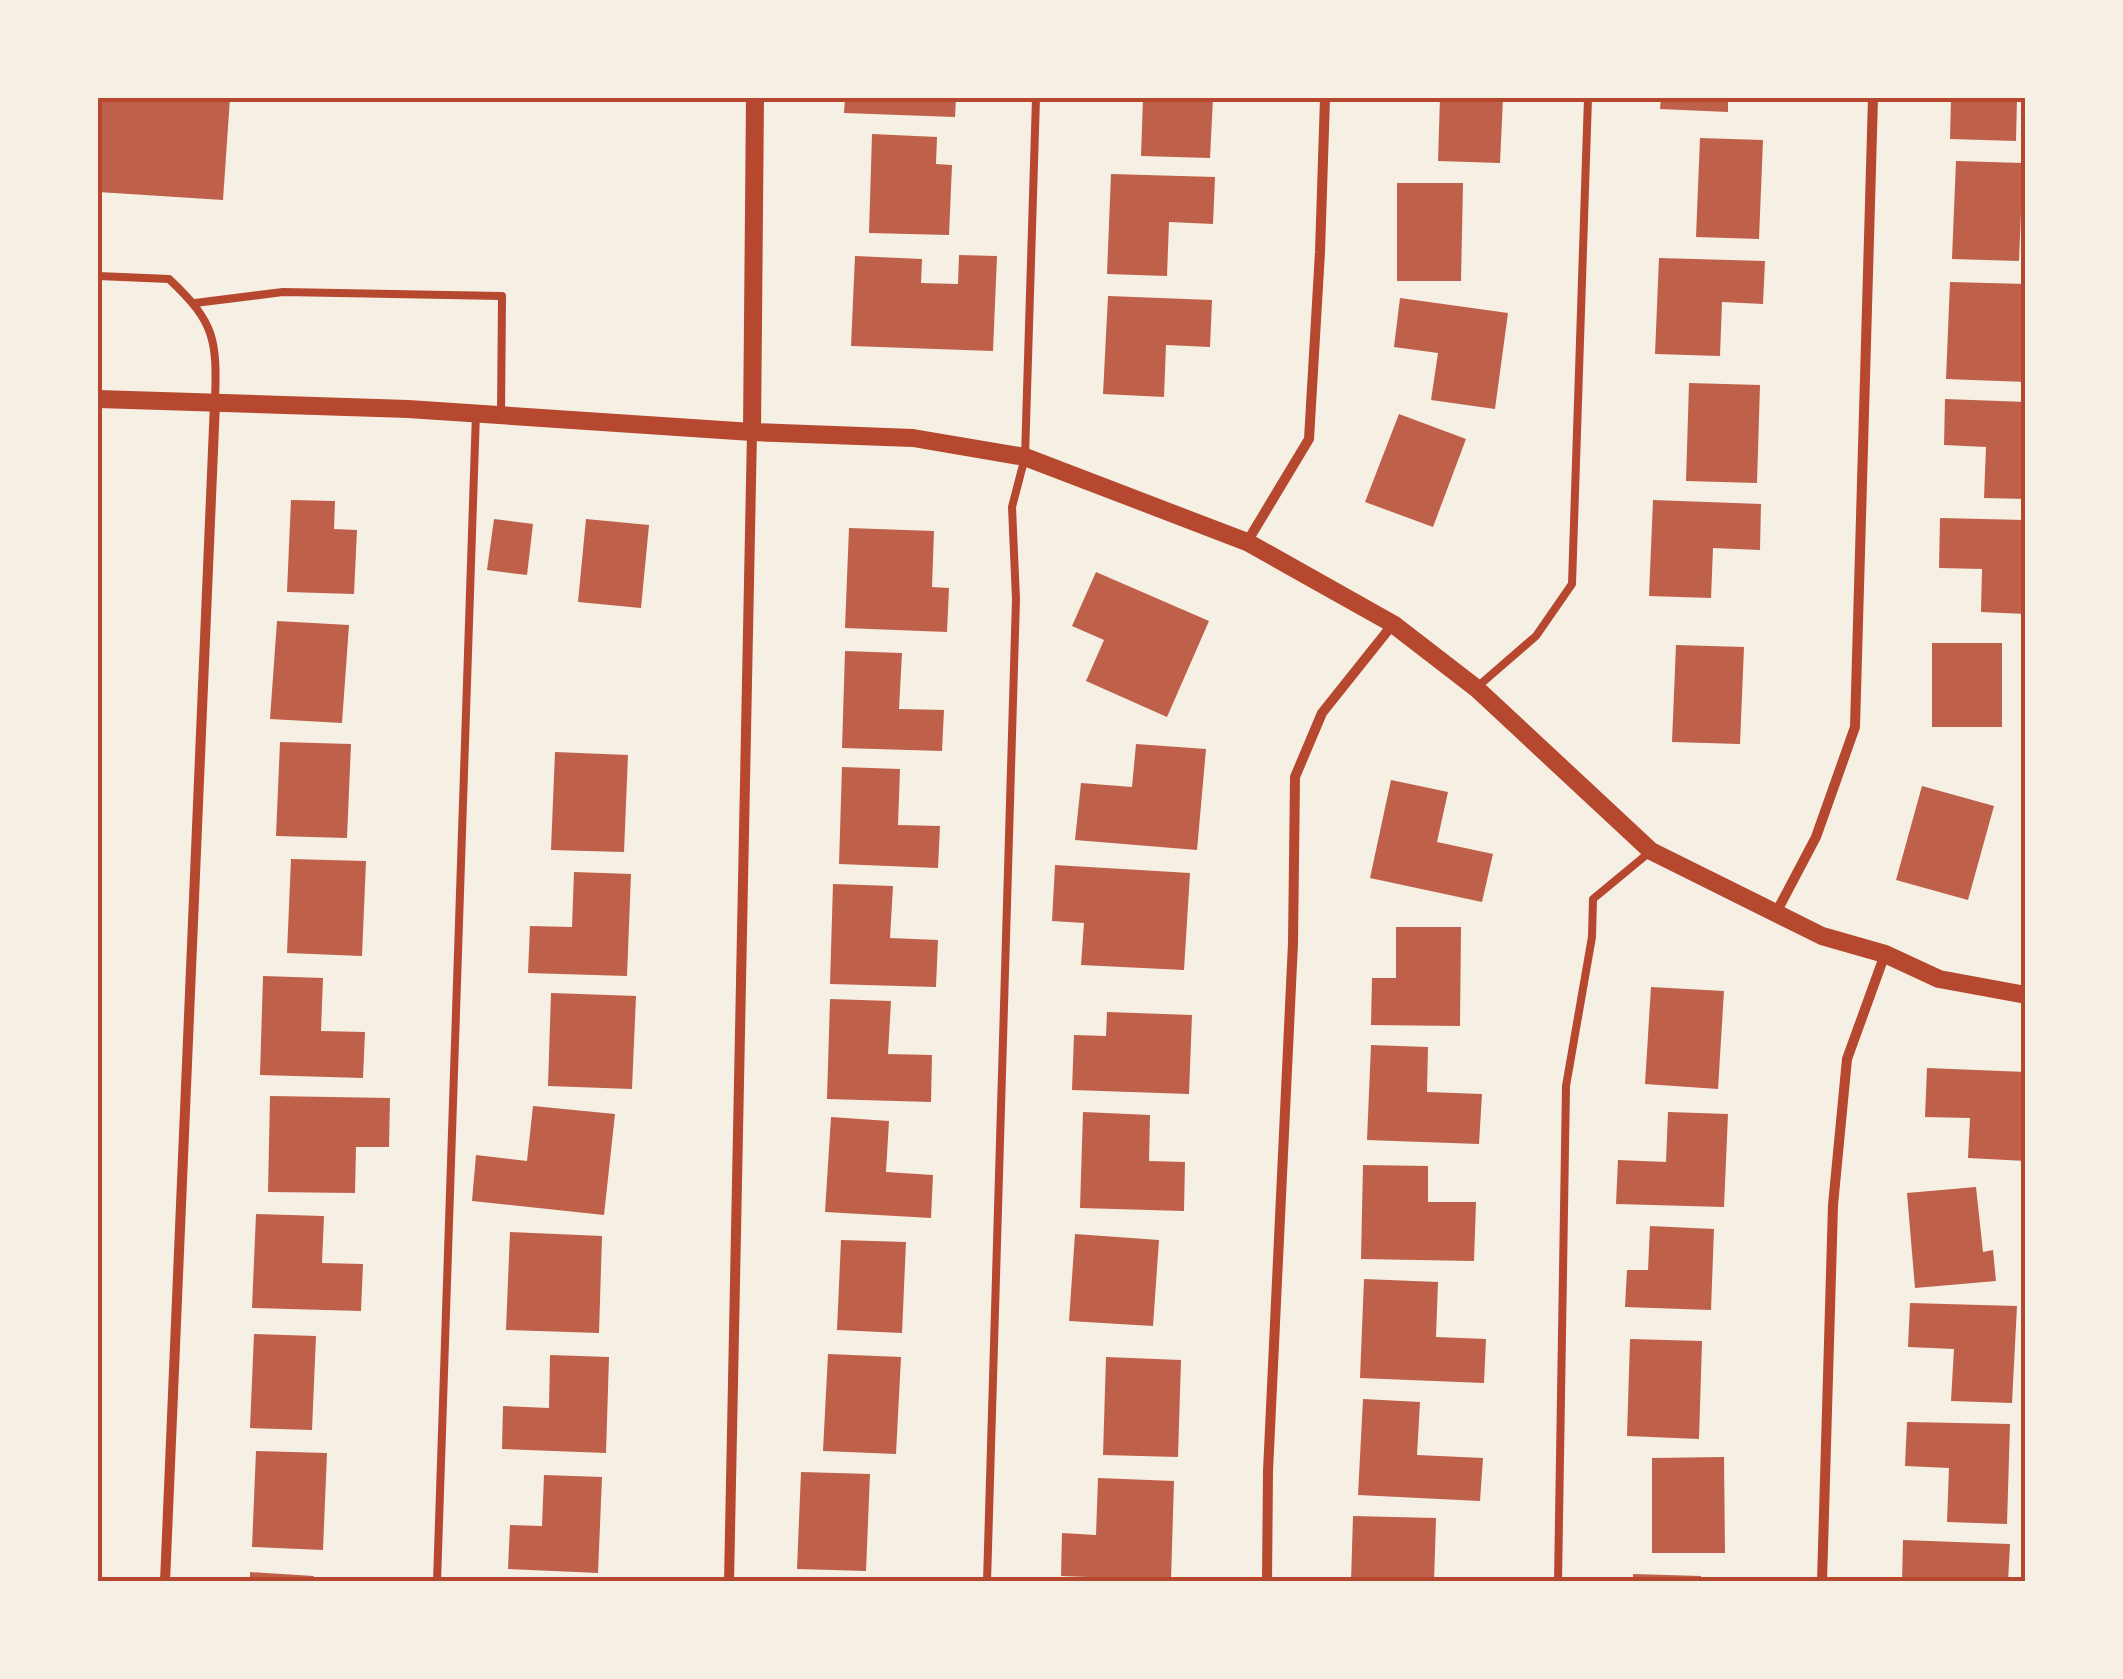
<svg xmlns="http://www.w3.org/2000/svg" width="2123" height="1679" viewBox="0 0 2123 1679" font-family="Poppins,sans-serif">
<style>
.building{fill:#bf614a}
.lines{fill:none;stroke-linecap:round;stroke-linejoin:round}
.service{stroke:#b5482f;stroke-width:8}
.minor{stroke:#b5482f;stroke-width:10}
.tertiary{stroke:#b5482f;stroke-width:18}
.neatline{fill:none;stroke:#b5482f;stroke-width:4}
</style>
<rect width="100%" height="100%" fill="#f6efe4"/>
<g class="building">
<polygon points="98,98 230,98 223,200 98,192"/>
<polygon points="845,98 956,98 955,117 844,113"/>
<polygon points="1143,98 1213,98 1210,158 1141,156"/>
<polygon points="1440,98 1503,98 1500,163 1438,161"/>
<polygon points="1661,98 1728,98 1728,112 1660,109"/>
<polygon points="1951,98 2017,98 2016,141 1950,139"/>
<polygon points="872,134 937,137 936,164 952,165 949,235 869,233"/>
<polygon points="1700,138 1763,140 1759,239 1696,237"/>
<polygon points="1956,161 2023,163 2019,261 1952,259"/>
<polygon points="1111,174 1215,177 1213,224 1169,222 1167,276 1107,274"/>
<polygon points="1397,183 1463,183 1461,281 1397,281"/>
<polygon points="959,255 997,256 993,351 851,346 855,256 922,259 921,283 958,284"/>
<polygon points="1659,258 1765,261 1763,304 1722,302 1720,356 1655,354"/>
<polygon points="1950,282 2026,284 2026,382 1946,379"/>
<polygon points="1108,296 1212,300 1210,347 1166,345 1164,397 1103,394"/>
<polygon points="1400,298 1508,313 1495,409 1431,400 1438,353 1394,347"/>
<polygon points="1689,383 1760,385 1757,483 1686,481"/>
<polygon points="1945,399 2026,402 2026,499 1984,498 1986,447 1944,445"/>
<polygon points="1399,414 1466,439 1433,527 1365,502"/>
<polygon points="291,500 335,501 334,529 357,530 354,594 287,592"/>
<polygon points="1653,500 1761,504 1760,550 1713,548 1711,598 1649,596"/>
<polygon points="1940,518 2026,520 2026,614 1981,612 1982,569 1939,568"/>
<polygon points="494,519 533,524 527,575 487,570"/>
<polygon points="586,519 649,525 641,608 578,602"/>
<polygon points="849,528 934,531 932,587 949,588 947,632 845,628"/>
<polygon points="1096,572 1209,621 1167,717 1086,681 1104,640 1072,626"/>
<polygon points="277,621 349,625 342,723 270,719"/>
<rect x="1932" y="643" width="70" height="84"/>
<polygon points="1676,645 1744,647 1740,744 1672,742"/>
<polygon points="845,651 902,653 899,709 944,710 942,751 842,748"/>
<polygon points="280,742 351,744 347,838 276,836"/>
<polygon points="1136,744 1206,749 1197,850 1075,840 1081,783 1132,787"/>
<polygon points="555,752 628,755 624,852 551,850"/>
<polygon points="842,767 900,769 898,825 940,826 938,868 839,864"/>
<polygon points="1391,780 1448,792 1437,842 1493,854 1482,902 1370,878"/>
<polygon points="1922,786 1994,806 1968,900 1896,880"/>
<polygon points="291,859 366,861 362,956 287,953"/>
<polygon points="1055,865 1190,873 1184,970 1081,965 1084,923 1052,921"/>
<polygon points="574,872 631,874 627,976 528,973 530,926 572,927"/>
<polygon points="833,884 893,886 890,938 938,940 936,987 830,984"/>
<polygon points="1396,927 1461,927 1460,1026 1371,1025 1372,978 1396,978"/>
<polygon points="263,976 323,978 321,1031 365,1032 363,1078 260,1075"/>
<polygon points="1651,987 1724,991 1718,1089 1645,1084"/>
<polygon points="551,993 636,996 632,1089 548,1086"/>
<polygon points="830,999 891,1001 888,1054 932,1055 931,1102 827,1099"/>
<polygon points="1107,1012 1192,1015 1189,1094 1072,1090 1074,1035 1106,1036"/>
<polygon points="1371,1045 1428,1047 1427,1092 1482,1094 1479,1144 1367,1140"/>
<polygon points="1927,1068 2026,1072 2026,1161 1968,1158 1970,1118 1925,1117"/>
<polygon points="270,1096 390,1098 389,1147 356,1147 355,1193 268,1192"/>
<polygon points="533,1106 615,1114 604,1215 472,1201 476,1155 527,1161"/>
<polygon points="1083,1112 1150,1115 1149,1161 1185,1162 1184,1211 1080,1208"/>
<polygon points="1668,1112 1728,1114 1724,1207 1616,1204 1618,1160 1666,1162"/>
<polygon points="831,1117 889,1121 886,1172 933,1175 931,1218 825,1212"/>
<polygon points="1363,1165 1428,1166 1428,1202 1476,1202 1474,1261 1361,1259"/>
<polygon points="1976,1187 1983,1252 1993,1250 1996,1281 1915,1288 1907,1193"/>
<polygon points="256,1214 324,1216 322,1263 363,1264 361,1311 252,1308"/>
<polygon points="1650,1226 1714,1229 1711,1310 1625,1307 1627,1270 1648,1270"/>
<polygon points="510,1232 602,1236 599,1333 506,1330"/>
<polygon points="1075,1234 1159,1240 1153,1326 1069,1321"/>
<polygon points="841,1240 906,1242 902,1333 837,1330"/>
<polygon points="1364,1279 1438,1282 1436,1337 1486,1339 1484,1383 1360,1378"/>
<polygon points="1910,1303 2017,1306 2012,1403 1951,1401 1954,1349 1908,1347"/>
<polygon points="254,1334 316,1336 312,1430 250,1428"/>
<polygon points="1630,1339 1702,1341 1699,1439 1627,1436"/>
<polygon points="828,1354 901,1357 896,1454 823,1451"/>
<polygon points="550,1355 609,1357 606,1453 502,1449 503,1406 549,1408"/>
<polygon points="1106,1357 1181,1360 1178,1457 1103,1455"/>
<polygon points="1363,1399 1420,1402 1417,1455 1483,1458 1480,1501 1358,1495"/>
<polygon points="1907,1422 2010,1424 2007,1524 1947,1522 1949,1468 1905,1466"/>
<polygon points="256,1451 327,1453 323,1550 252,1547"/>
<polygon points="1724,1457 1725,1553 1652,1553 1652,1458"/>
<polygon points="801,1472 870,1474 866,1571 797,1569"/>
<polygon points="544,1475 602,1477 598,1573 508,1569 510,1525 542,1526"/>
<polygon points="1098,1478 1174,1481 1171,1580 1061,1576 1062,1533 1096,1535"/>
<polygon points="1353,1516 1436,1518 1434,1582 1351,1582"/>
<polygon points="1903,1540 2010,1544 2008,1582 1902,1582"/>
<polygon points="250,1572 314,1576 313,1582 250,1582"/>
<polygon points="1633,1574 1701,1576 1701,1582 1633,1582"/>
</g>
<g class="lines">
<g class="service">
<path d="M 98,276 L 169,279 C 216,323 217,340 215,403"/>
<polyline points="195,303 283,292 502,296 501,415"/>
<polyline points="1476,688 1536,636 1572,584 1588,98"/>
<polyline points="437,1582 476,413"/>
<polyline points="987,1582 1016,599 1012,507 1025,457 1036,98"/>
<polyline points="1558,1582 1566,1086 1592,937 1593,899 1651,851"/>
</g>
<g class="minor">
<polyline points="1247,542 1309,439 1320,252 1325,98"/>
<polyline points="1777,911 1816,837 1855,727 1873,98"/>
<polyline points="165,1582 215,403"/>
<polyline points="729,1582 752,432"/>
<polyline points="1267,1582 1268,1471 1293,943 1295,777 1322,713 1393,624"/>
<polyline points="1822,1582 1833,1205 1847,1059 1885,954"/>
</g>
<g class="tertiary">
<polyline points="98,399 408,409 752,432 913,438 1025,457 1247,542 1393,624 1476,688 1651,851 1822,936 1885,954 1939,979 2026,995"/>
<polyline points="752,432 755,98"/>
</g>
</g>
<rect width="2123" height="1679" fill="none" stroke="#f6efe4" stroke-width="200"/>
<rect x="100" y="100" width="1923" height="1479" class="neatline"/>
</svg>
